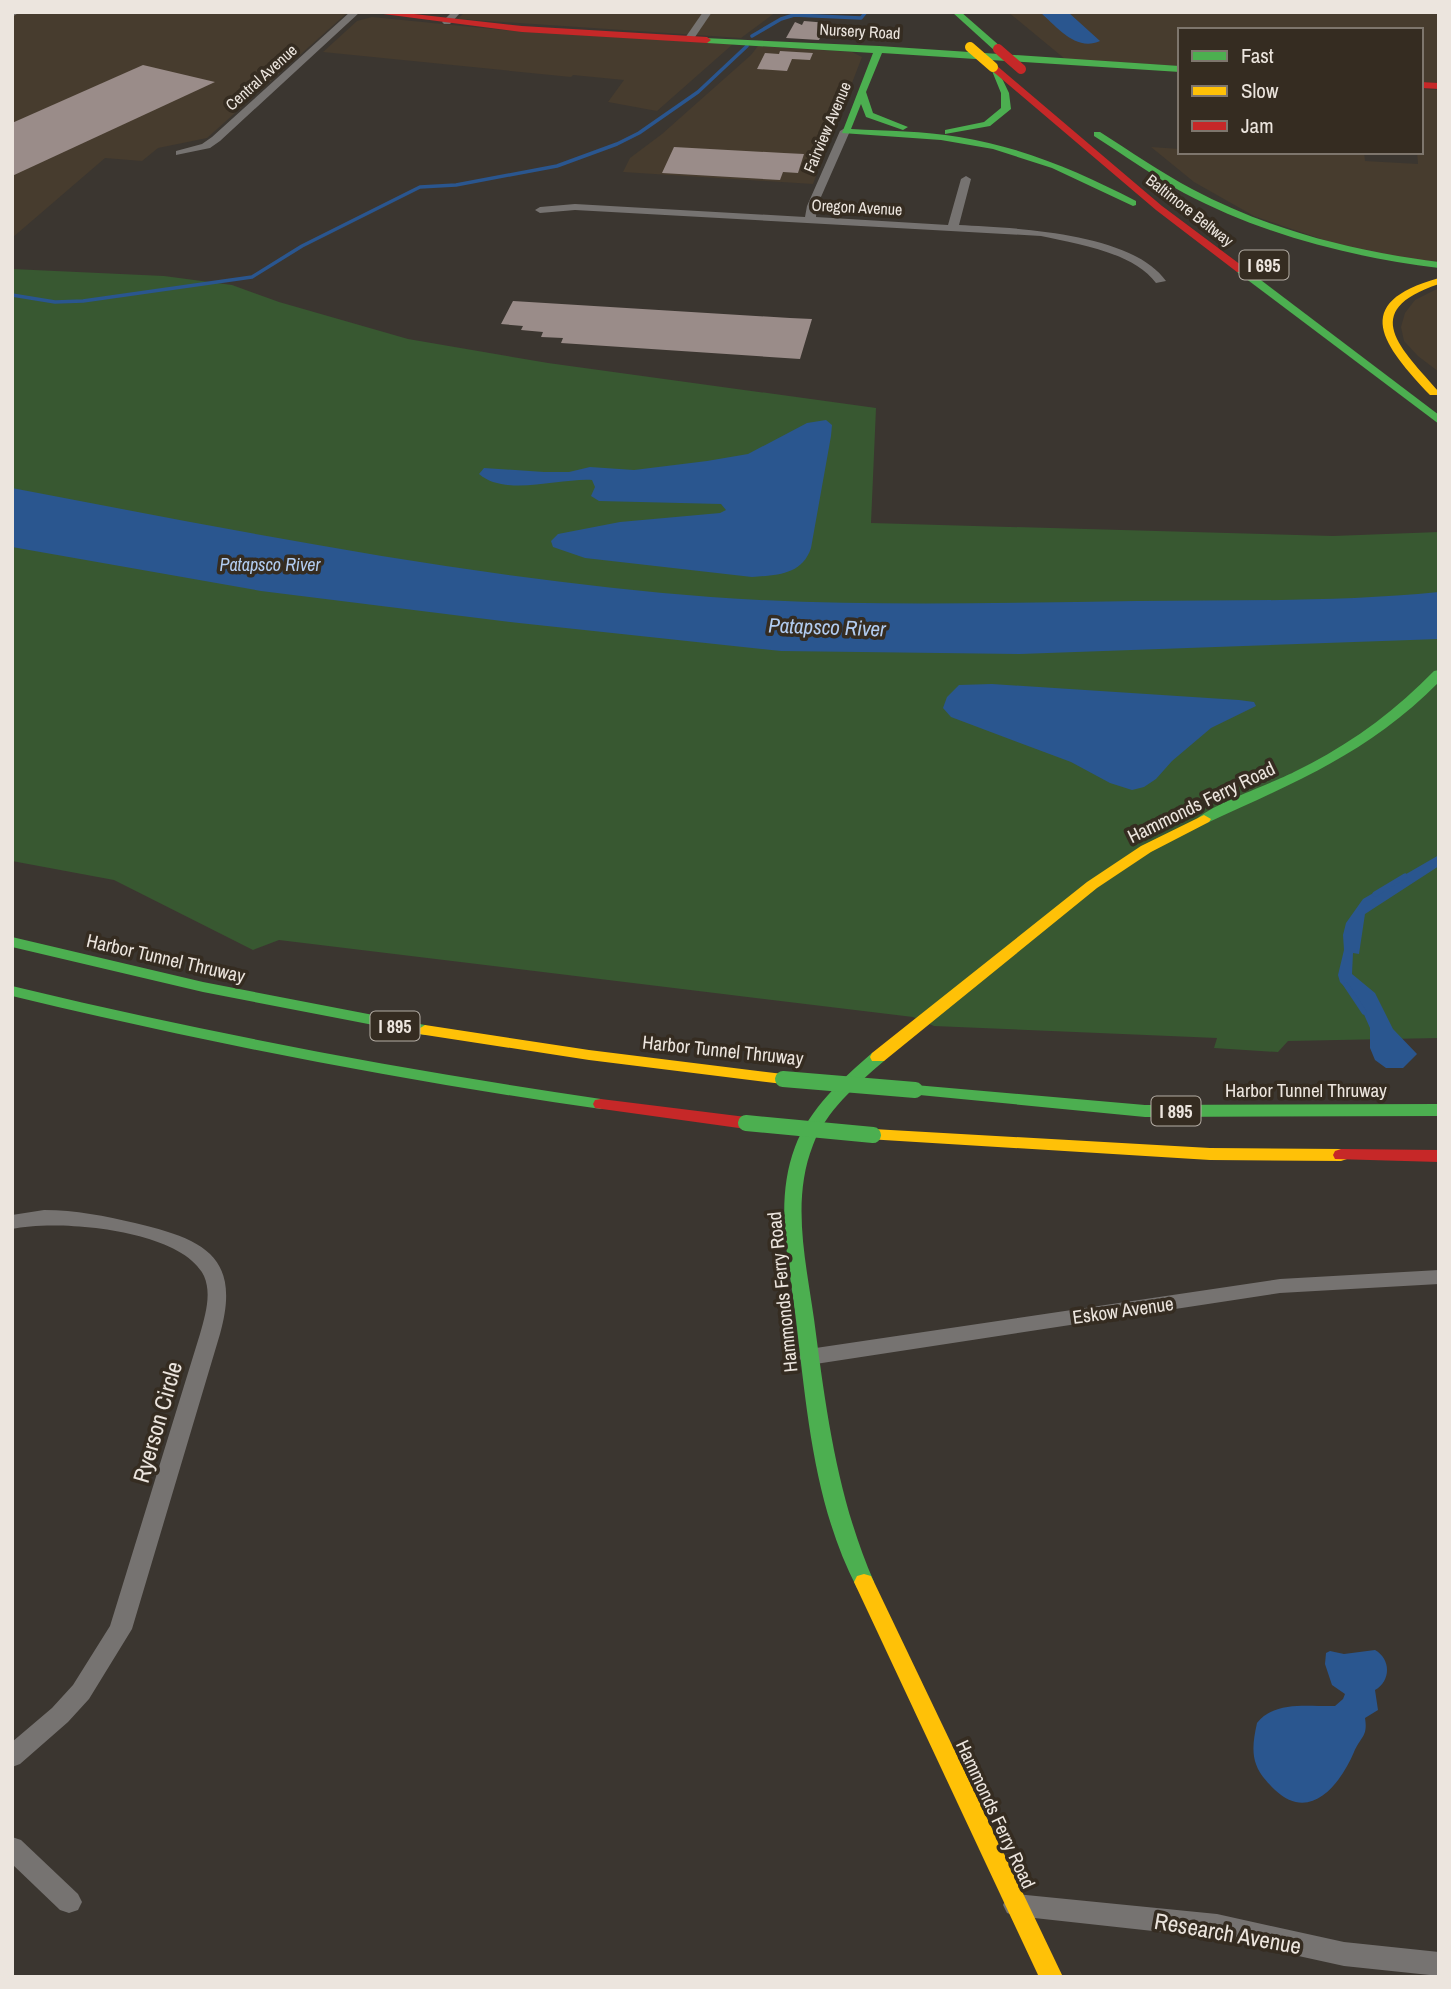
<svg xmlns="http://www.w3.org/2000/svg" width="1451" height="1989" viewBox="0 0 1451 1989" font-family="'Archivo Narrow',sans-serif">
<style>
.commercial{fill:#473c2e}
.green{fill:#385831}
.water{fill:#2a568f}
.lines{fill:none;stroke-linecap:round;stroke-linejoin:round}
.stream-far1{stroke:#2a568f;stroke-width:3.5}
.stream{stroke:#2a568f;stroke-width:5}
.building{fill:#9a8c89}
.street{fill:#767371;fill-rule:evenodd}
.fast{fill:#4caf50;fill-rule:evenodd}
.slow{fill:#ffc107;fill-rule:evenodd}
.jam{fill:#c62828;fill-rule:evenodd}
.fast-bridge{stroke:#4caf50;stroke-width:16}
.slow-bridge{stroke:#ffc107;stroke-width:10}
.jam-bridge{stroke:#c62828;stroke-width:10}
.labels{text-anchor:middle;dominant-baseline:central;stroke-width:7;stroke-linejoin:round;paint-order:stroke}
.far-street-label{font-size:16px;fill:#ece5de;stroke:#352c21}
.shield{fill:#352c21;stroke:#b5aea5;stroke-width:2}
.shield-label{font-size:18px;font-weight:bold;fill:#ece5de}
.far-water-label{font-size:18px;font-style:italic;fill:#b2ccf0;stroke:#352c21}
.street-label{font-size:19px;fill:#ece5de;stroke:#352c21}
.water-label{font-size:21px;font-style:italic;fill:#b2ccf0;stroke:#352c21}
.near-street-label{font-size:23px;fill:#ece5de;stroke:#352c21}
</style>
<rect width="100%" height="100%" fill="#3b3630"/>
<g class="commercial">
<polygon points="12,12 348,12 207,138 158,148 142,161 105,158 12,238"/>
<polygon points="465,12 776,12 741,38 458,19"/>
<polygon points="1008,12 1439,12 1439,83 1421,82 1421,30 1180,30 1180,66 1065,59"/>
<polygon points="372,17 503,30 733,44 657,111 608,102 624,80 573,75 571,77 323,52 357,21"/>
<polygon points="758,46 852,52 862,57 813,184 623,172 630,158 662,134 751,55"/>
<polygon points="1421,89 1439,90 1439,263 1362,253 1254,216 1194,182 1151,147 1180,149 1180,152 1364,152 1365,161 1418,164 1417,152 1421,152"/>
<polygon points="1439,288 1439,372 1418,356 1404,341 1401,327 1405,313 1415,300"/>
</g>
<polygon class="green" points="12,269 164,276 232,285 279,302 408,339 548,363 876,408 871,523 1333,536 1439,532 1439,1038 1288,1041 1278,1052 1214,1048 1217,1038 934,1026 913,1017 279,940 253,950 114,880 12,861"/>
<g class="water">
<path d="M 1040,12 L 1068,12 L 1100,41 C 1076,52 1057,27 1040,12 Z"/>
<path d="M 826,420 L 832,425 L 831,436 L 811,548 C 802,575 777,575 752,577 L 585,558 L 553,547 L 551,541 L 558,534 L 620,522 L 720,513 L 726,510 L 721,504 L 599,501 L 591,496 L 595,487 L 592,480 C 560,478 505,497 479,474 L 484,468 L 544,472 L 569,472 L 590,467 L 634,470 L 707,461 L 748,454 L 807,423 Z"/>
<path d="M 12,488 C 243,532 476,579 711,597 C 852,607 995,603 1136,601 C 1237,600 1338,602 1439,592 L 1439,639 L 1020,654 L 781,651 L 519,623 L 261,591 L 12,547 Z"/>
<polygon points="992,684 1239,700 1254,702 1256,706 1211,728 1172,761 1156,779 1144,787 1132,790 1110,783 1071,762 951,717 943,708 947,697 959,685"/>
<polygon points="1439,855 1439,866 1365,914 1359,954 1353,953 1352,974 1375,993 1393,1029 1417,1054 1403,1068 1386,1068 1375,1060 1370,1048 1370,1028 1358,1001 1340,982 1338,975 1344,950 1343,935 1346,923 1363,899"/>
<path d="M 1375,1650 C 1391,1659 1391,1681 1375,1690 L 1378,1710 L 1365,1718 C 1368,1737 1361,1736 1354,1752 C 1340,1785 1310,1823 1275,1790 C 1252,1768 1250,1754 1257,1723 C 1275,1700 1310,1707 1335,1706 L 1343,1699 L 1345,1694 L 1332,1685 L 1325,1664 L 1326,1653 L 1330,1651 L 1344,1654 Z"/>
</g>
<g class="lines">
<g class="stream-far1">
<polyline points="752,36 781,19 794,15 861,18 866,12"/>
<polyline points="12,295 55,302 83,301 252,277 302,246 420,187 456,185 557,166 617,144 639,133 698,92 747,46"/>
</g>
<g class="stream">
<polyline points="1375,894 1405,876"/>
<polyline points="1346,985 1364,1012"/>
</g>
</g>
<g class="building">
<polygon points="804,21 828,23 819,40 786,38 795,22 802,25"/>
<polygon points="780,51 813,53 810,60 792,59 787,71 757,69 765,53 779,54"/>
<polygon points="143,65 215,82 12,176 12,123"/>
<polygon points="674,147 784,153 804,154 798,173 783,172 780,180 662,173"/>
<polygon points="513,301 790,318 812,319 800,359 561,343 563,338 541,337 543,332 521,330 523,326 501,324"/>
</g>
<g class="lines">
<g class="street">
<polygon points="12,12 20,12 12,17"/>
<polygon points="350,12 360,12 220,141 210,148 176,155 176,151 202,144 212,137"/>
<polygon points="452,12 461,12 450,24 444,24 442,22"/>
<polygon points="703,12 712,12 693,40 687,40 685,38"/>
<path d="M 845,128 L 850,131 L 817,206 L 816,217 L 948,225 L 961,179 L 966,176 L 971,179 L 959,225 C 1015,228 1131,232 1166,281 L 1156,283 C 1133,252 1077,244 1041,236 L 575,210 L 540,213 L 535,210 L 540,207 L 575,204 L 805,217 L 807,206 L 840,131 Z"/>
<path d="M 44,1210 C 76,1210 105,1216 135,1223 C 203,1239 242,1256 220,1334 L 132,1629 L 89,1699 L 68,1722 L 20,1764 L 12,1767 L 12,1742 L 52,1708 L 73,1685 L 110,1626 L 200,1334 C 205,1316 212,1294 204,1276 C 182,1229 57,1219 12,1229 L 12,1215 Z"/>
<polygon points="1439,1270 1439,1284 1280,1293 809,1365 802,1362 799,1357 802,1352 809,1349 1280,1279"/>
<polygon points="12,1837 21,1840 78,1894 82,1902 78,1910 69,1913 60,1910 12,1864"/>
<polygon points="1016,1894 1217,1914 1344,1942 1439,1952 1439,1976 1344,1966 1217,1938 1016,1916 1007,1913 1003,1905 1007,1897"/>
</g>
<g class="fast">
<polygon points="952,12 961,12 1001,47 1001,51 995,51"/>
<path d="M 704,38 L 879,46 L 1180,66 L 1180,72 L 882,53 L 866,92 L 873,113 L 908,127 L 903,130 L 866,117 L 861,104 L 851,129 C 887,131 923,131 959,137 C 1022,147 1080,172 1136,201 L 1136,205 L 1133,206 L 1052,168 L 993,149 L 941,140 L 842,133 L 873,53 L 707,43 L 703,40 Z"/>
<polygon points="990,66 996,66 1009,93 1011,109 990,126 945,134 945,130 984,122 1001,108 1001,93"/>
<path d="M 1094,132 L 1100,132 C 1130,151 1160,172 1192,189 C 1269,230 1352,251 1439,262 L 1439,268 C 1350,257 1264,235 1184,193 C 1153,176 1124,155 1094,136 Z"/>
<polygon points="1237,268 1245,268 1439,415 1439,424 1237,272"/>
<path d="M 1439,670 L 1439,682 C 1370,752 1296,782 1209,822 L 1199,822 L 1197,819 C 1210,805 1273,783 1294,772 C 1348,746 1393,713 1434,671 Z"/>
<polygon points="12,937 203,982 425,1025 433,1030 425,1035 203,992 12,947"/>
<path d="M 12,986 C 207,1033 403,1070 601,1099 L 609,1104 L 601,1109 C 403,1081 207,1043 12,996 Z"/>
<path d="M 878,1052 L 886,1057 L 884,1061 C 856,1085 826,1111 813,1145 C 791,1201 806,1262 814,1319 C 826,1410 837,1497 874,1582 L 871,1588 L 864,1590 L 857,1588 C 814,1505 807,1411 796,1320 C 789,1262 774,1203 795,1147 C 810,1108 842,1079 872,1053 Z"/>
<polygon points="915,1085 1145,1105 1439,1104 1439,1116 1145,1117 909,1094 907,1090"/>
</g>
<g class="slow">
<path d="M 1439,278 L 1439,284 C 1357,311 1402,349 1439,392 L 1438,395 L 1430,395 C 1384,346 1348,303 1439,278 Z"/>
<polygon points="1204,815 1211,819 1209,822 1151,852 1097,888 884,1061 872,1061 870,1057 872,1053 1087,882 1141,846"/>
<polygon points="425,1025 589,1050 783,1074 791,1079 783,1084 589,1060 419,1034 417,1030"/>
<polygon points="873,1129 1210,1148 1341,1149 1347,1151 1349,1155 1347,1159 1341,1161 1210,1160 867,1139 865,1135 867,1131"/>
<polygon points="864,1574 871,1576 874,1582 1063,1977 1039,1977 854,1582 857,1576"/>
</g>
<g class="jam">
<polygon points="368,12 396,12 522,26 707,37 711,40 707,43 522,32"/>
<polygon points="990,65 996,65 1162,206 1245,268 1245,272 1237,272 1156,210 990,69"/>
<polygon points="1421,82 1439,83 1439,89 1421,88"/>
<polygon points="601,1099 746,1117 754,1123 746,1129 595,1108 593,1104 595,1100"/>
<polygon points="1341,1149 1439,1150 1439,1162 1335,1159 1333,1155 1335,1151"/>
</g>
<g class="fast-bridge">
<polyline points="783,1079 915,1090"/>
<polyline points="746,1123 873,1135"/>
</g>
<polyline class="slow-bridge" points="970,47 993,67"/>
<polyline class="jam-bridge" points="998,49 1021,69"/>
</g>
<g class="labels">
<g class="far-street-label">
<text transform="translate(860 31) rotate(3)">Nursery Road</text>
<text transform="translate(261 77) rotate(-42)">Central Avenue</text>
<text transform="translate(827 127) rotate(-67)">Fairview Avenue</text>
<text transform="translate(857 207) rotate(3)">Oregon Avenue</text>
<text transform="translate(1190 210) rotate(38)">Baltimore Beltway</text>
</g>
<g class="shield">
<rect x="1239.5" y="250.5" width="49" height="29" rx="5"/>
<rect x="370.5" y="1011.5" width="49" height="29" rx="5"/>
<rect x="1151.5" y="1096.5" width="49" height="29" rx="5"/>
</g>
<g class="shield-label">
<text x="1264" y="265">I 695</text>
<text x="395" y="1026">I 895</text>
<text x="1176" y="1111">I 895</text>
</g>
<g class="far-water-label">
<text x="270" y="564">Patapsco River</text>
</g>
<g class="street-label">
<text transform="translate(1201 802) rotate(-26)">Hammonds Ferry Road</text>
<text transform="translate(166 958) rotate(13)">Harbor Tunnel Thruway</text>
<text transform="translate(723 1050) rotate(6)">Harbor Tunnel Thruway</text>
<text x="1306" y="1090">Harbor Tunnel Thruway</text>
<text transform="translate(782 1292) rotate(-96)">Hammonds Ferry Road</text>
<text transform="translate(1123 1310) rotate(-8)">Eskow Avenue</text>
<text transform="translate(996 1814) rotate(65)">Hammonds Ferry Road</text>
</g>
<g class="water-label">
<text transform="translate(827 627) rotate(2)">Patapsco River</text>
</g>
<g class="near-street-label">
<text transform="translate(157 1422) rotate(-74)">Ryerson Circle</text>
<text transform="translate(1228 1933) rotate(10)">Research Avenue</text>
</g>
</g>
<rect width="1451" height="1989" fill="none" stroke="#ece5de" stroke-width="28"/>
<rect x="1178" y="28" width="245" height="126" fill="#352c21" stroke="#7e766d" stroke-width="2"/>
<rect x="1192" y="51" width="35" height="10" fill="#4caf50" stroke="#7e766d" stroke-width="2"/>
<text x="1241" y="63" font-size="21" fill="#ece5de">Fast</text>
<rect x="1192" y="86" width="35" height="10" fill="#ffc107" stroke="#7e766d" stroke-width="2"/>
<text x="1241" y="98" font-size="21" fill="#ece5de">Slow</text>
<rect x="1192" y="121" width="35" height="10" fill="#c62828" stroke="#7e766d" stroke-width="2"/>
<text x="1241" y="133" font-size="21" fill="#ece5de">Jam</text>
</svg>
